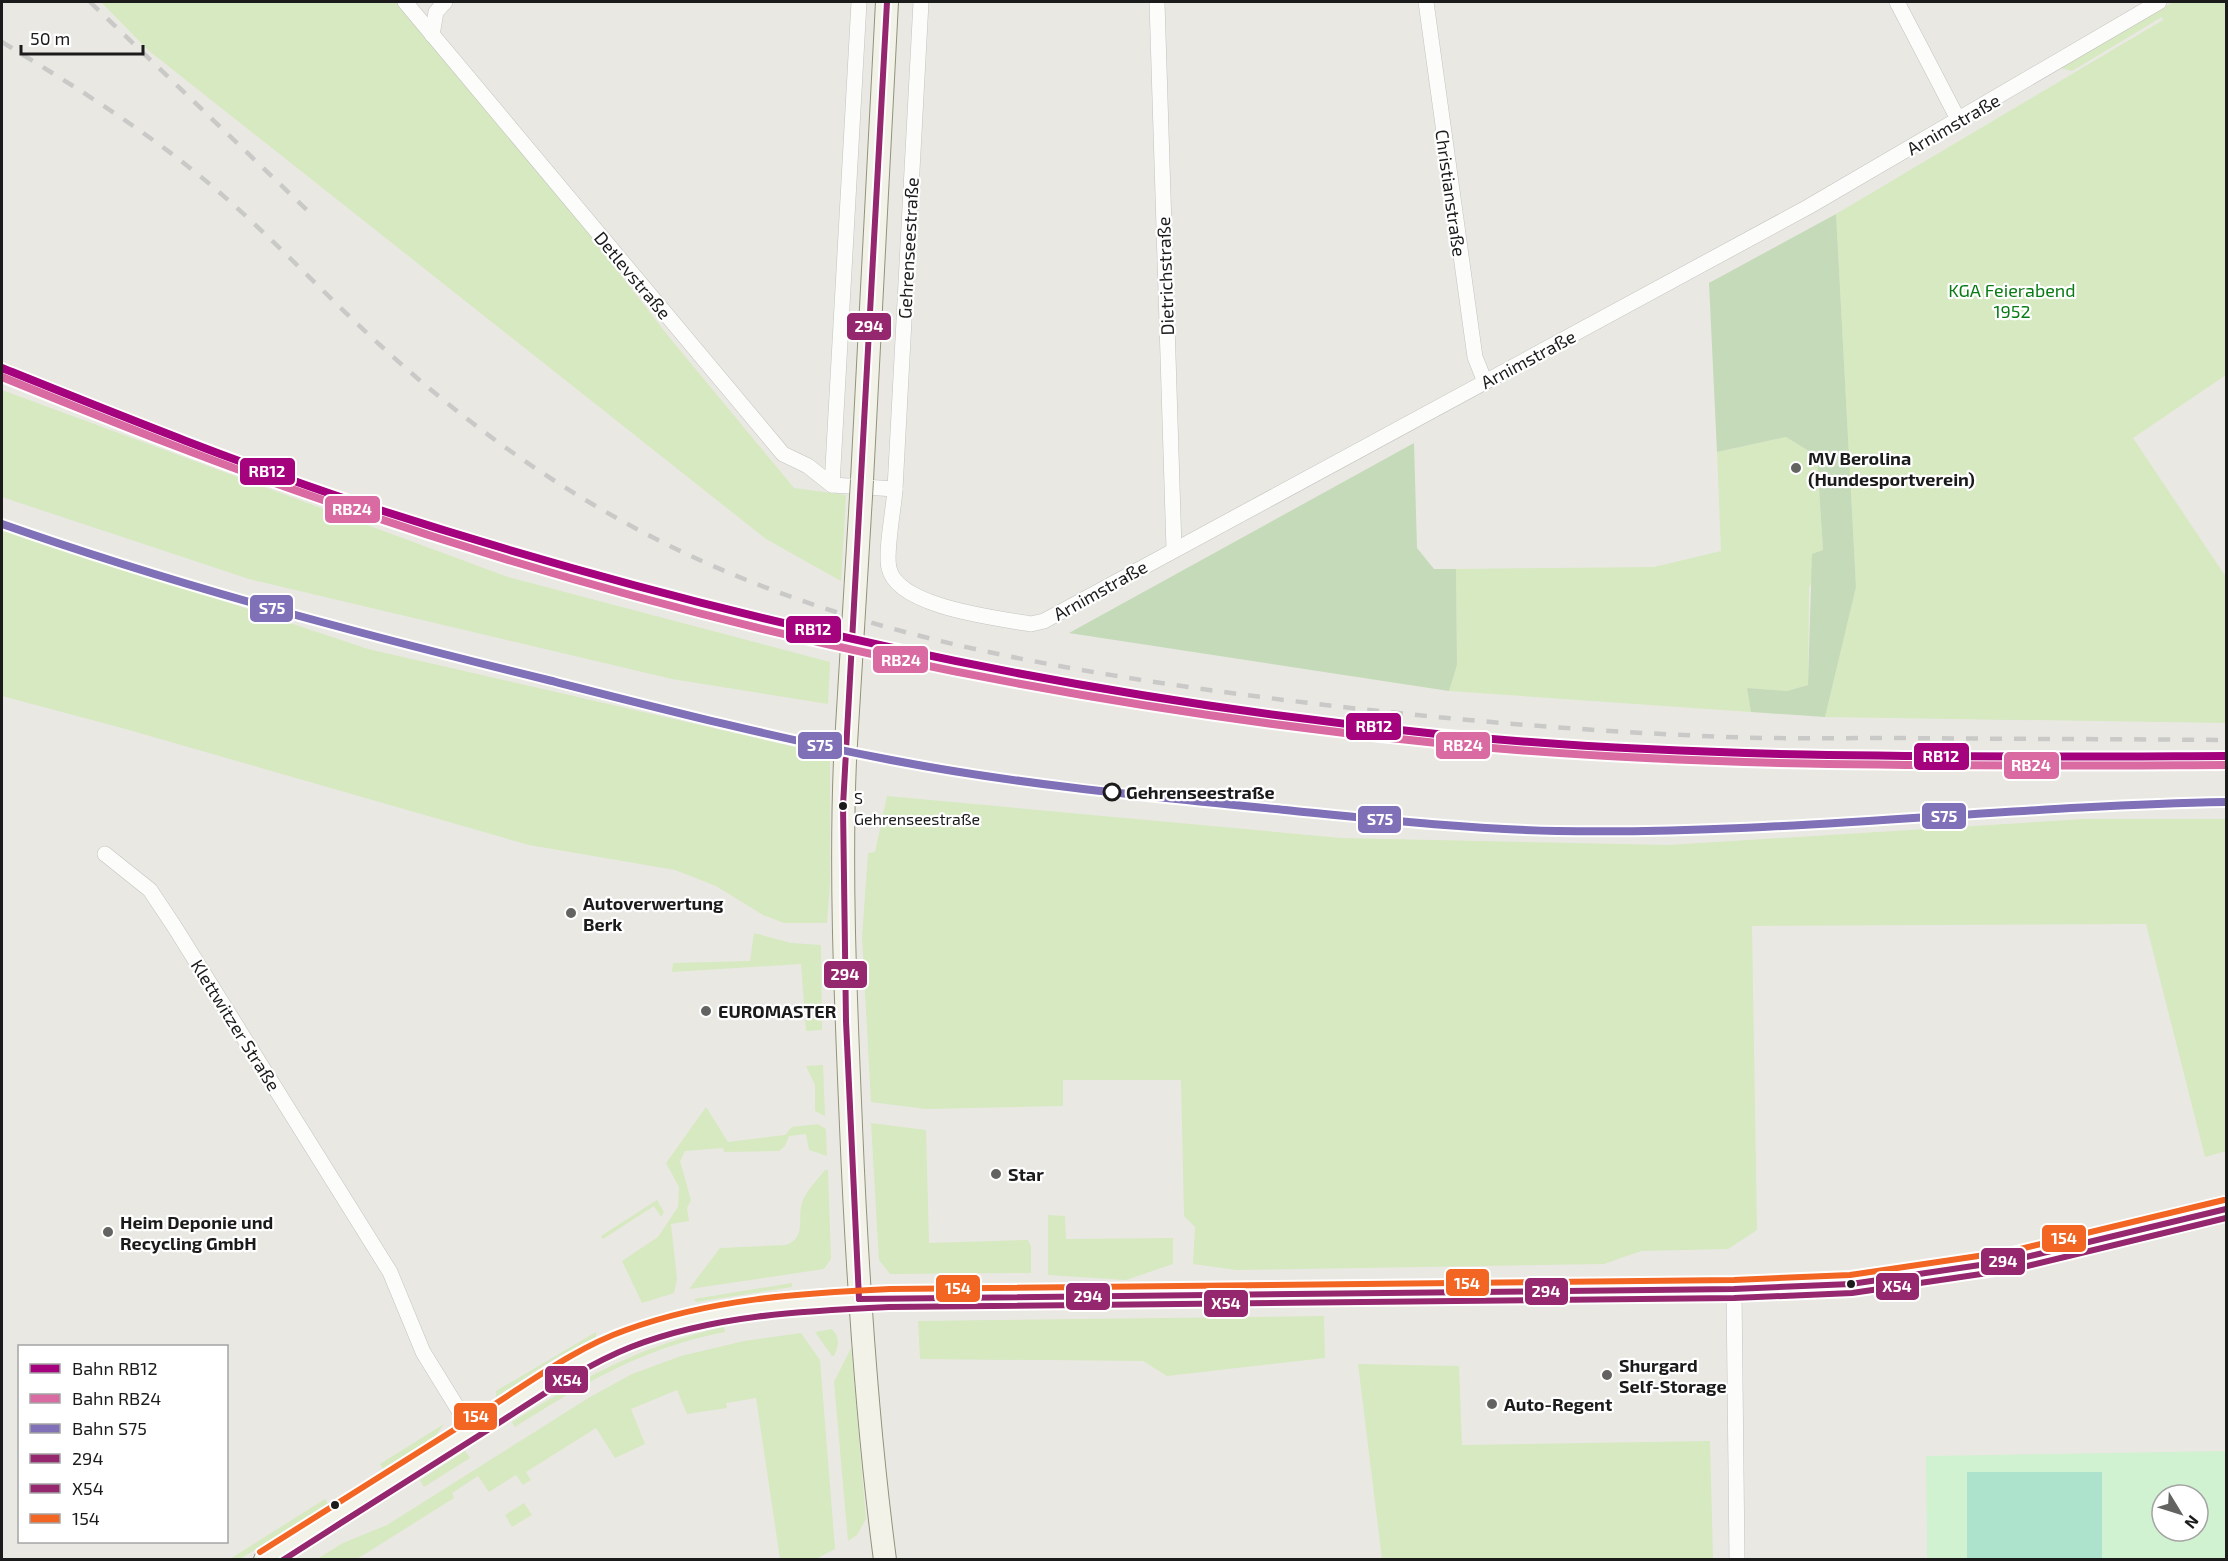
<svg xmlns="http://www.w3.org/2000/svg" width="2228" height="1561" viewBox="0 0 2228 1561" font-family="'Exo 2',sans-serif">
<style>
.grass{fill:#d6e9c0}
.forest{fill:#c4dab8}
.park{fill:#d0f2d0;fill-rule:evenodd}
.pitch{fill:#ade3cc}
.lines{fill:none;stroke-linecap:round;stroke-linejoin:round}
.street-casing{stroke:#c2c2bf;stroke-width:16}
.secondary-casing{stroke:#91937b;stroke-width:24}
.street{stroke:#fcfcfb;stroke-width:15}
.secondary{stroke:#f2f2e8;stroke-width:22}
.rail{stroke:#c9c9c8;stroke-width:4.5;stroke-dasharray:12 12;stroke-linecap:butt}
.secondary-bridge-casing{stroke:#91937b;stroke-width:24;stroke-linecap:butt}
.secondary-bridge{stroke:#f2f2e8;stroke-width:22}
.bus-1-casing{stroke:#fff;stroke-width:10}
.bus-2-casing{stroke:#fff;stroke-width:10}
.bus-3-casing{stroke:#fff;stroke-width:10}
.bus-1{stroke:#95276e;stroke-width:6}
.bus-2{stroke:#95276e;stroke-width:6}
.bus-3{stroke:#f26522;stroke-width:6}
.rail-1-casing{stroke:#fff;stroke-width:12}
.rail-2-casing{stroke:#fff;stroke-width:12}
.rail-3-casing{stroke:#fff;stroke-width:12}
.rail-1{stroke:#a5027d;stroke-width:8}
.rail-2{stroke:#da6ba2;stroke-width:8}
.rail-3{stroke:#8070b7;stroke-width:8}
.poi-dot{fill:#636361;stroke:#fff;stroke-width:2}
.stop-dot{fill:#fff;stroke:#1b1b1b;stroke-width:3}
.bus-dot{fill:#1b1b1b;stroke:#fff;stroke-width:2}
.labels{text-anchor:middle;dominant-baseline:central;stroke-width:4.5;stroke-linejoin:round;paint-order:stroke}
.bus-label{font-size:16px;fill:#1b1b1b;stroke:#fff;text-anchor:start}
.street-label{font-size:18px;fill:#1b1b1b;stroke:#fff}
.park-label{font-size:18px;fill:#097a14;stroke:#fff}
.poi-label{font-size:18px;font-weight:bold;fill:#1b1b1b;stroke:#fff;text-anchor:start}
.stop-label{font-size:18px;font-weight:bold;fill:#1b1b1b;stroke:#fff;text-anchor:start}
.line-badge{stroke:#fff;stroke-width:2}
.badge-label{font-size:16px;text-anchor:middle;font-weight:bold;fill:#fff}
</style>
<rect width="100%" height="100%" fill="#eae8e3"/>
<g class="grass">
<polygon points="101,2 400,2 470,81 669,337 794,488 846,495 841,581 766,539 148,50"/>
<polygon points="2173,2 2226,2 2226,375 2133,438 2226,577 2226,723 1825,717 1856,587 1836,214 2163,20 2162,17 2072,71 2060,68"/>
<polygon points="2,390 508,577 830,662 828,704 672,679 249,579 2,497"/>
<polygon points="1786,437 1817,456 1823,551 1809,588 1808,685 1787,691 1747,688 1751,712 1449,691 1457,665 1456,569 1654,567 1721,551 1717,452"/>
<polygon points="2,527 368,649 830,755 830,884 827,923 784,923 763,915 716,886 675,870 529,845 122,728 2,696"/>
<polygon points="887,796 1341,838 1668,845 2084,819 2226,819 2226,1151 2205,1157 2146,924 1752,926 1757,1230 1728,1249 1641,1251 1604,1264 1236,1270 1193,1264 1195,1227 1184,1216 1181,1080 1063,1080 1063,1106 926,1109 871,1102 862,937 868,853 875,852"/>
<polygon points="754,933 791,943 821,945 822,1030 806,1031 801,964 672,972 673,963 750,961"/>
<polygon points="823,1065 825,1116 815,1111 815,1085 806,1066"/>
<polygon points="706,1107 728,1142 785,1135 792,1127 818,1124 826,1129 827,1156 809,1150 806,1134 789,1136 785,1146 779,1151 724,1152 723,1148 685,1151 680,1161 691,1200 687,1208 689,1221 671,1224 677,1279 674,1293 642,1303 622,1261 658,1237 678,1207 679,1187 666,1163"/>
<polygon points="871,1123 926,1130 929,1243 1028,1240 1031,1246 1031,1273 890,1274 879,1260"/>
<path d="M 825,1170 L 828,1170 L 831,1259 L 824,1269 L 689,1289 L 720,1248 L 786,1245 C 807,1237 797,1219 802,1203 C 805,1192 818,1179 825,1170 Z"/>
<polygon points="657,1200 664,1212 661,1217 654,1206 603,1239 601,1236"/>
<polygon points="1048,1215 1065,1216 1066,1239 1173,1238 1173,1264 1126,1280 1048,1275"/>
<polygon points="792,1283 792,1287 696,1302 694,1299"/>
<polygon points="1324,1316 1325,1358 1167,1376 1143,1361 920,1359 918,1321"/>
<path d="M 724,1327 L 725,1332 C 642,1348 585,1383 515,1427 L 512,1422 C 582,1378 642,1345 724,1327 Z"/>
<path d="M 832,1329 C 840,1338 839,1345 834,1356 L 832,1356 L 815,1332 Z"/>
<polygon points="596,1332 596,1337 554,1359 496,1397 496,1391"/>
<polygon points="801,1333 820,1360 835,1549 816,1559 780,1559 756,1398 726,1403 727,1408 687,1414 677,1390 631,1409 645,1444 615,1458 596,1428 526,1472 531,1480 523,1485 516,1475 489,1492 478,1476 452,1493 454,1498 357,1559 317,1559 343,1543 387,1525 590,1397 632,1374 681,1356 744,1341"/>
<polygon points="851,1348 866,1519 857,1535 848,1541 834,1382"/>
<polygon points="1358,1364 1459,1366 1462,1445 1710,1441 1713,1559 1382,1559"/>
<polygon points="444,1424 436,1435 383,1469 380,1464"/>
<polygon points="465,1451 470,1458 424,1487 420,1480"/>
<polygon points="325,1499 328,1504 240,1559 230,1559"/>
<polygon points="524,1503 532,1515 512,1527 505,1515"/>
</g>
<g class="forest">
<polygon points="1836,214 1856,587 1825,717 1751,712 1747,688 1787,691 1808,685 1812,554 1823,550 1817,456 1786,437 1717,452 1709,283"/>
<polygon points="1414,443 1417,548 1434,569 1456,569 1457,665 1449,691 1069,633"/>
</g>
<path class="park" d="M 2226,1451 L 2226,1559 L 2102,1559 L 2102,1472 L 1968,1472 L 1967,1559 L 1927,1559 L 1926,1456 ZM 2162,1495 L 2198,1495 L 2198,1531 L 2162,1531 Z"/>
<rect class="pitch" x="1967" y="1472" width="135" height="87"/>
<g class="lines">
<defs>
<g id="street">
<polyline points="405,2 783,454 808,466 832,485 895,489"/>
<path d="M 921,2 L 895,489 C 894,508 885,552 889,568 C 897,607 997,618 1031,624 L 1044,621 L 1808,207 L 2159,2"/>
<polyline points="1157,2 1174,549"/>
<polyline points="1426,2 1475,357 1485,382"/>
<polyline points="1897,2 1959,121"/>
<polyline points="432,35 436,12 445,2"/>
<polyline points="832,485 859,2"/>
<polyline points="105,854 150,890 174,926 390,1272 423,1352 471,1430"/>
<polyline points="1734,1289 1737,1560"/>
</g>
<g id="secondary">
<polyline points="862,480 887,2"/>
<path d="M 845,760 C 840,882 846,1004 851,1126 C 857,1271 866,1416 885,1560"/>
<polyline points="265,1560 563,1372 627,1339 687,1320 729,1311 803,1302 890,1298 1734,1289 1851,1284 2014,1260 2226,1209"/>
</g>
</defs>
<use href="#street" class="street-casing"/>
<use href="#secondary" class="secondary-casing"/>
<use href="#street" class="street"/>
<use href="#secondary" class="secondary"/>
<g class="rail">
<polyline points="90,2 309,212"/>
<path d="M 2,42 C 74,86 147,131 212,186 C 271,236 323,293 380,345 C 445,405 517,460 594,505 C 781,616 982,657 1195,688 C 1371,713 1549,730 1728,737 C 1784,739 1841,738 1898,738 C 2007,739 2117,739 2226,740"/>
</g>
<defs>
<polyline id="secondary-bridge" points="845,760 862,480"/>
</defs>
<use href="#secondary-bridge" class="secondary-bridge-casing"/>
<use href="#secondary-bridge" class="secondary-bridge"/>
<defs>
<g id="bus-1">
<polyline points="859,1299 1734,1289 1851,1284 2014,1260 2226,1209"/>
<polyline points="859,1299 846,1021 843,806 887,2"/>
</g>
<path id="bus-2" d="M 283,1560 C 353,1515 423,1471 494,1426 C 538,1398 583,1366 631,1347 C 714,1315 803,1311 890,1307 L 1734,1298 L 1852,1293 L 2015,1269 L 2226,1218"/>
<path id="bus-3" d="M 260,1552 C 335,1505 409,1458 484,1411 C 529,1383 575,1348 626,1330 C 711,1299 800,1293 890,1289 L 1734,1280 L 1850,1275 L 2012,1251 L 2224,1200"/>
</defs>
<use href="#bus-1" class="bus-1-casing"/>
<use href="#bus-2" class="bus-2-casing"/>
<use href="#bus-3" class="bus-3-casing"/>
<use href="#bus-1" class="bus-1"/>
<use href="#bus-2" class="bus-2"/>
<use href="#bus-3" class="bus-3"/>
<defs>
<path id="rail-1" d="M 2,368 C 119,415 235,462 355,502 C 707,617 1069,697 1437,734 C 1699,760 1963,757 2226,756"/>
<path id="rail-2" d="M 2,377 C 115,423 228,468 344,507 C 697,628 1066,706 1437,743 C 1699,769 1963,766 2226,765"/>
<path id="rail-3" d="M 2,524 C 181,587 364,635 548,680 C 662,709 775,738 891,760 C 1021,785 1153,797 1285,810 C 1375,819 1466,829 1557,831 C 1780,835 2003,806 2226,802"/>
</defs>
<use href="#rail-1" class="rail-1-casing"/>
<use href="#rail-2" class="rail-2-casing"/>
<use href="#rail-3" class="rail-3-casing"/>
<use href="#rail-1" class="rail-1"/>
<use href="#rail-2" class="rail-2"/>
<use href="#rail-3" class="rail-3"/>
</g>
<g class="poi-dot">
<circle cx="1796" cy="468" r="6"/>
<circle cx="571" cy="913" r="6"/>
<circle cx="706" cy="1011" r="6"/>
<circle cx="996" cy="1174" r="6"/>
<circle cx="108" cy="1232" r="6"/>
<circle cx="1607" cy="1375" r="6"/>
<circle cx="1492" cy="1404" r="6"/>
</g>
<circle class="stop-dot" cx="1112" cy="792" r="8"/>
<g class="bus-dot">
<circle cx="843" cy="806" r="5"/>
<circle cx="1851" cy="1284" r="5"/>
<circle cx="335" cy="1505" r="5"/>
</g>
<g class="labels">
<g class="bus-label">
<text x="854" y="797">S<tspan x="854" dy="21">Gehrenseestraße</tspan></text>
</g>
<g class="street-label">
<text transform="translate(1953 124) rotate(-30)">Arnimstraße</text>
<text transform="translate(1451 193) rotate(82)">Christianstraße</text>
<text transform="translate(908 248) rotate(-87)">Gehrenseestraße</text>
<text transform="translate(633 275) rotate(50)">Detlevstraße</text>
<text transform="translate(1165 276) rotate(-92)">Dietrichstraße</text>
<text transform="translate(1528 359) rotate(-28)">Arnimstraße</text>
<text transform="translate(1100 590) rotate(-29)">Arnimstraße</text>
<text transform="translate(236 1025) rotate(58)">Klettwitzer Straße</text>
</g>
<g class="park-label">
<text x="2012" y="290">KGA Feierabend<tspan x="2012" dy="21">1952</tspan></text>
</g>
<g class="poi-label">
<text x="1808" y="458">MV Berolina<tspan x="1808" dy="21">(Hundesportverein)</tspan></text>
<text x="583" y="903">Autoverwertung<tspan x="583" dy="21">Berk</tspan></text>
<text x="718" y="1011">EUROMASTER</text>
<text x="1008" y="1174">Star</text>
<text x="120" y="1222">Heim Deponie und<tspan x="120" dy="21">Recycling GmbH</tspan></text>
<text x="1619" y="1365">Shurgard<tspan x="1619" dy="21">Self-Storage</tspan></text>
<text x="1504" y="1404">Auto-Regent</text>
</g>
<g class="stop-label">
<text x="1126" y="792">Gehrenseestraße</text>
</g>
</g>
<g class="line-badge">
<rect x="846" y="312" width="46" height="29" rx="6" fill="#95276e"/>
<rect x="239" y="457" width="57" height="29" rx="6" fill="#a5027d"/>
<rect x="324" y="495" width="57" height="29" rx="6" fill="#da6ba2"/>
<rect x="249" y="594" width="45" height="29" rx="6" fill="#8070b7"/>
<rect x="785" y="615" width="57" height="29" rx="6" fill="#a5027d"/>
<rect x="872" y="645" width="57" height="29" rx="6" fill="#da6ba2"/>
<rect x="1345" y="712" width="57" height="29" rx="6" fill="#a5027d"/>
<rect x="1435" y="731" width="56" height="29" rx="6" fill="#da6ba2"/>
<rect x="797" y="731" width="46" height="29" rx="6" fill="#8070b7"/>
<rect x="1913" y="742" width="57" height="29" rx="6" fill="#a5027d"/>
<rect x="2003" y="751" width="57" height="29" rx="6" fill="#da6ba2"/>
<rect x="1921" y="802" width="46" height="28" rx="6" fill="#8070b7"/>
<rect x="1357" y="805" width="45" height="29" rx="6" fill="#8070b7"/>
<rect x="823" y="960" width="45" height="29" rx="6" fill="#95276e"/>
<rect x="2041" y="1224" width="46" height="29" rx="6" fill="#f26522"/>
<rect x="1980" y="1247" width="46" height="29" rx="6" fill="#95276e"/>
<rect x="1445" y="1268" width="45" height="29" rx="6" fill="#f26522"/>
<rect x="1875" y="1272" width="45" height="29" rx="6" fill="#95276e"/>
<rect x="935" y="1274" width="46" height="29" rx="6" fill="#f26522"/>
<rect x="1524" y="1277" width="45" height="29" rx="6" fill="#95276e"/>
<rect x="1065" y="1282" width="46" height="29" rx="6" fill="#95276e"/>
<rect x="1203" y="1289" width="46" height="29" rx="6" fill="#95276e"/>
<rect x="544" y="1365" width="45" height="29" rx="6" fill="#95276e"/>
<rect x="453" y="1402" width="45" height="29" rx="6" fill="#f26522"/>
</g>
<g class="badge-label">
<text x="869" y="332">294</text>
<text x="267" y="477">RB12</text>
<text x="352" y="515">RB24</text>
<text x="272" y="614">S75</text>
<text x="813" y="635">RB12</text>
<text x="901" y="666">RB24</text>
<text x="1374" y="732">RB12</text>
<text x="1463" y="751">RB24</text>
<text x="820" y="751">S75</text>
<text x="1941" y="762">RB12</text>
<text x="2031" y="771">RB24</text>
<text x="1944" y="822">S75</text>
<text x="1380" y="825">S75</text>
<text x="845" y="980">294</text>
<text x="2064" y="1244">154</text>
<text x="2003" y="1267">294</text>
<text x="1467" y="1289">154</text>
<text x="1897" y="1292">X54</text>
<text x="958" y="1294">154</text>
<text x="1546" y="1297">294</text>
<text x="1088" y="1302">294</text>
<text x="1226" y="1309">X54</text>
<text x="567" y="1386">X54</text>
<text x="476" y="1422">154</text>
</g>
<rect width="2228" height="1561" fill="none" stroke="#1b1b1b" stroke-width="6"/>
<rect x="18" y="1345" width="210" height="198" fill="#ffffff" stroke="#a4a4a4" stroke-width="1.5"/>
<rect x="30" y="1364" width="30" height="9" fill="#a5027d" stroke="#a4a4a4" stroke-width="1.5"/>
<text x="72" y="1375" font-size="18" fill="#1b1b1b">Bahn RB12</text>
<rect x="30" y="1394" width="30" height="9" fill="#da6ba2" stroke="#a4a4a4" stroke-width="1.5"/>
<text x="72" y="1405" font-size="18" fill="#1b1b1b">Bahn RB24</text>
<rect x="30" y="1424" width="30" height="9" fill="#8070b7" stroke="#a4a4a4" stroke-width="1.5"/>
<text x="72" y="1435" font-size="18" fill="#1b1b1b">Bahn S75</text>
<rect x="30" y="1454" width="30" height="9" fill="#95276e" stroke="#a4a4a4" stroke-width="1.5"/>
<text x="72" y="1465" font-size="18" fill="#1b1b1b">294</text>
<rect x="30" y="1484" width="30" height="9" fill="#95276e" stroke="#a4a4a4" stroke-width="1.5"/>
<text x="72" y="1495" font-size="18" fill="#1b1b1b">X54</text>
<rect x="30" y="1514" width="30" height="9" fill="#f26522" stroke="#a4a4a4" stroke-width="1.5"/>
<text x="72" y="1525" font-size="18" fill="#1b1b1b">154</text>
<g transform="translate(2180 1513) rotate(128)"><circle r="28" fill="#ffffff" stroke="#a4a4a4" stroke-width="1.5"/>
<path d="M0-4.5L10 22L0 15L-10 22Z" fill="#636361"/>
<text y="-9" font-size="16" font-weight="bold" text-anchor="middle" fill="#1b1b1b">N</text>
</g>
<path d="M21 45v9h122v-9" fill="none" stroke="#1b1b1b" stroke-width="3"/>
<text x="30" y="45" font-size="18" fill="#1b1b1b" stroke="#ffffff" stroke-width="4.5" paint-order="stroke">50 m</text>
</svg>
